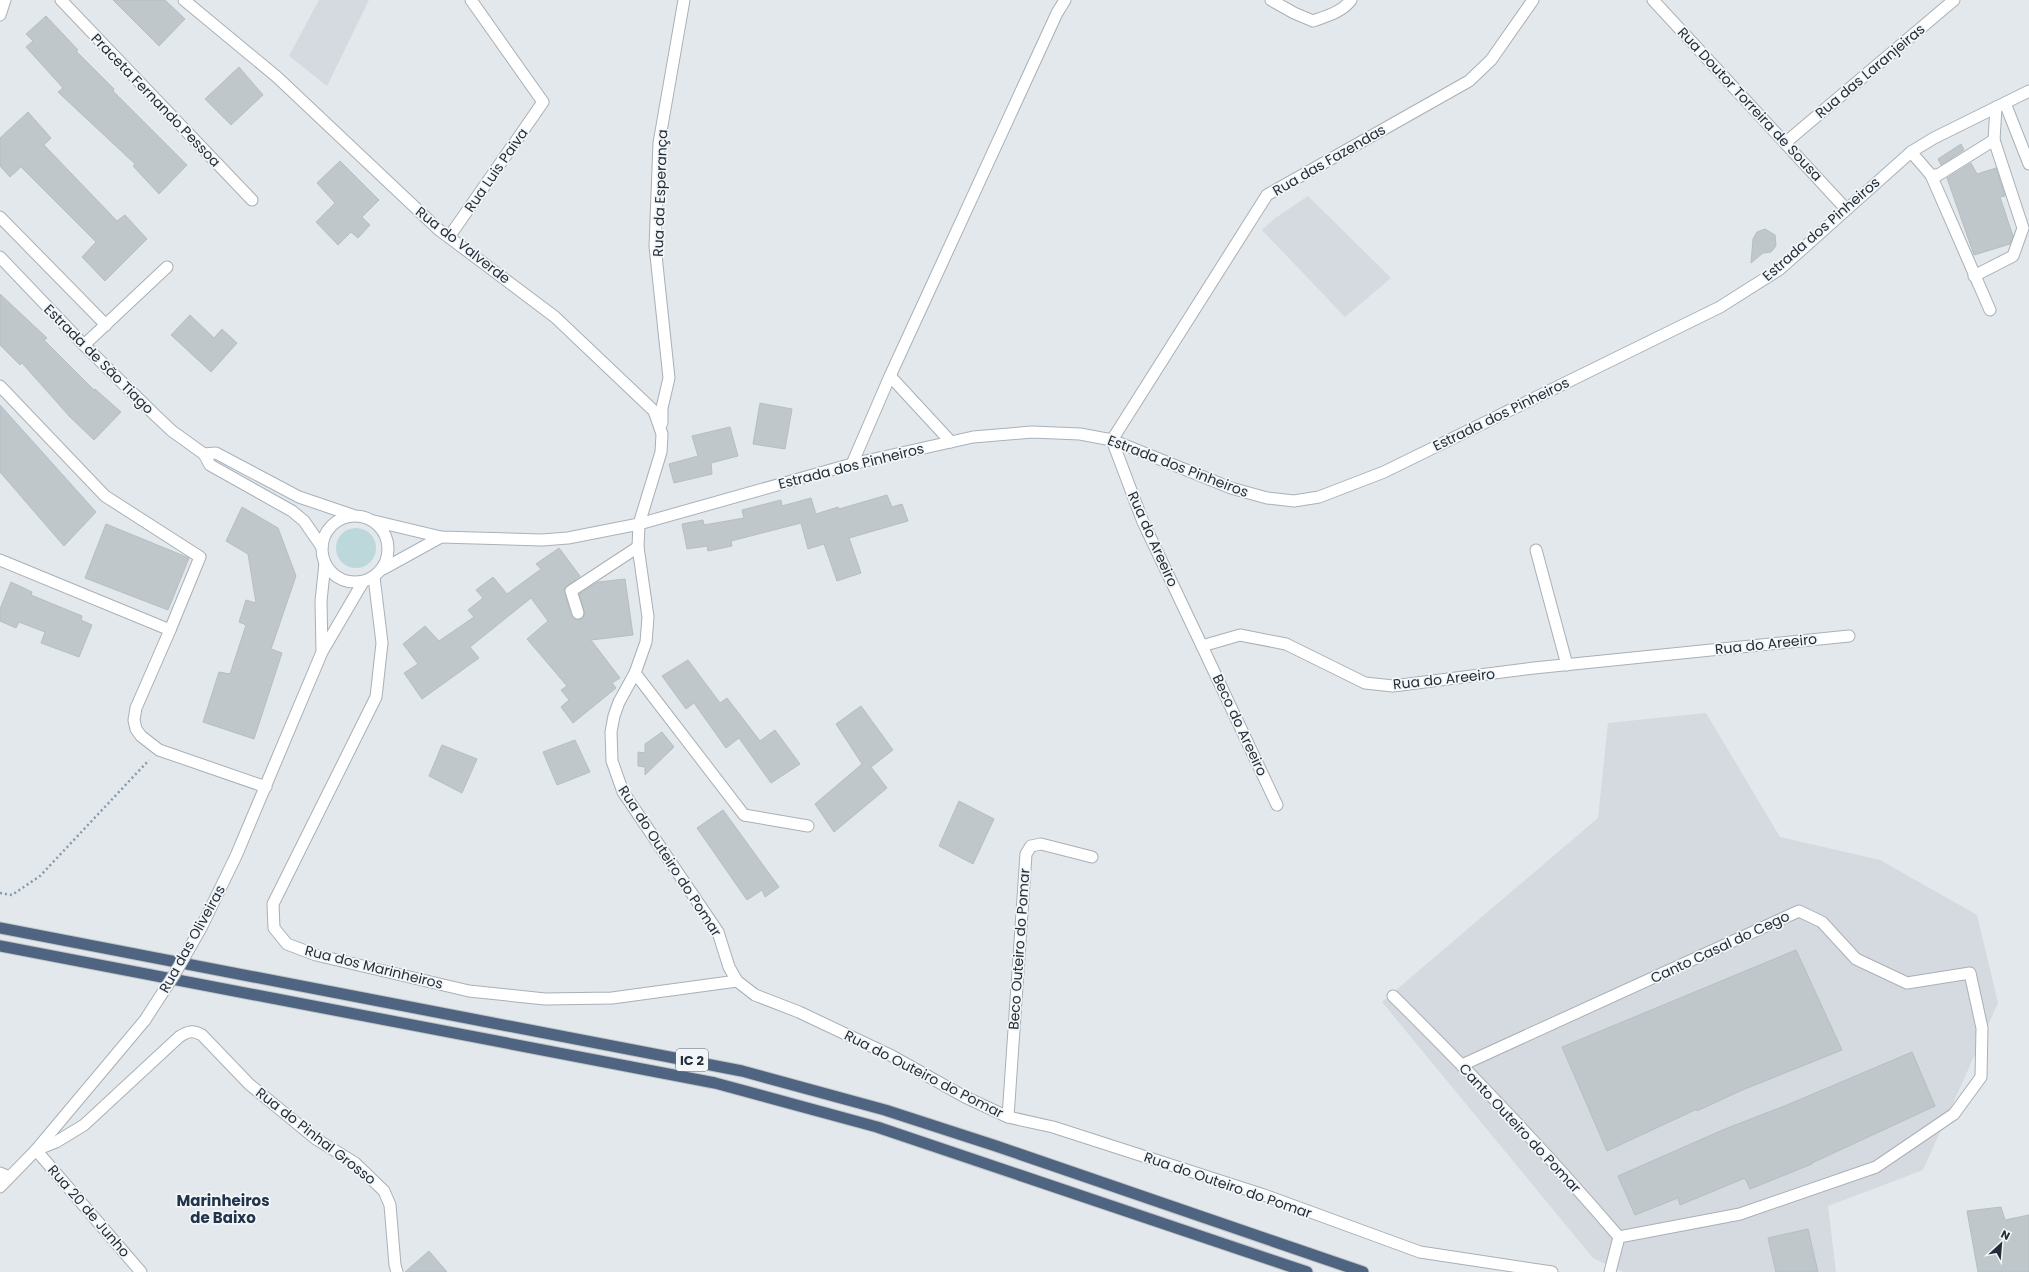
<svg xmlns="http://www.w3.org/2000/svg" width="2029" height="1272" viewBox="0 0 2029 1272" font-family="Poppins,sans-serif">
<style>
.built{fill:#d4dadf}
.green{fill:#bdd8da}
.building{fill:#bfc7cb;stroke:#b5bec4}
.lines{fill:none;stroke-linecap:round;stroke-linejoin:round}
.service-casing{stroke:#a9b0b6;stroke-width:13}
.minor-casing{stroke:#a9b0b6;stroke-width:13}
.tertiary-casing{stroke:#a9b0b6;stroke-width:13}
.secondary-casing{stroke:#a8b2bc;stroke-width:13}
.trunk-casing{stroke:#c2c4c8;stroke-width:13}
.path{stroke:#8699ac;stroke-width:2.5;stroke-dasharray:2 3;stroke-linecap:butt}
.service{stroke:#fff;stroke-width:11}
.minor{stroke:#fff;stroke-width:11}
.tertiary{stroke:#fff;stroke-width:11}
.secondary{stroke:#fff;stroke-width:11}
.trunk{stroke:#4e6480;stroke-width:11}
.tertiary-bridge-casing{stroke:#a9b0b6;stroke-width:13;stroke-linecap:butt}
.tertiary-bridge{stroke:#fff;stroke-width:11}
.labels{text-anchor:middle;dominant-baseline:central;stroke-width:3.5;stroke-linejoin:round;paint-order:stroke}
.shield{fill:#f2f6f8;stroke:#626a73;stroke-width:1}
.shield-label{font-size:13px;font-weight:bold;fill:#242e3a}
.street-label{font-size:14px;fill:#242e3a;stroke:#f2f6f8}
.neighbourhood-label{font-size:15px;font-weight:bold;fill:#22344b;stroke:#f2f6f8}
</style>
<rect width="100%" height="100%" fill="#e2e8eb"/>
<g class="built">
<polygon points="319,0 369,0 327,86 289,56"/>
<polygon points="1308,196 1391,278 1345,317 1262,230 1274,219"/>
<polygon points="1706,713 1780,837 1880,860 1977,915 1998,1003 1923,1170 1828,1206 1836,1272 1623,1272 1593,1258 1382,1002 1598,818 1608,723"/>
</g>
<circle class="green" cx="356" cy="548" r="20"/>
<g class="building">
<polygon points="113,0 165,0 185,19 159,46"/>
<polygon points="46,16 78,50 76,51 114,89 113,91 187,165 159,194 133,166 135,164 58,92 63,88 26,47 33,41 26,34"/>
<polygon points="239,67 263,95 231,125 205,99"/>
<polygon points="28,112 51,138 44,145 117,221 125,215 147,239 105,281 82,257 96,242 21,167 10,177 0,166 0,138"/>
<polygon points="1961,144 1964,150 1941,165 1938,159"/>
<polygon points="340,161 379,200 362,217 370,225 358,238 351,232 338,245 316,222 335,203 317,183"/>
<polygon points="1971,163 1977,174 1996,168 2005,196 2000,197 2013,236 2010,244 1974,255 1947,178"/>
<polygon points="1765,229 1775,235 1776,246 1771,252 1763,253 1751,263 1753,239 1757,232"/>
<polygon points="0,294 47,338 44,340 94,390 95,389 121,412 94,440 70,417 22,363 20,365 0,345"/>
<polygon points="190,315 214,338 222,329 237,343 211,372 171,335"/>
<polygon points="760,403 792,409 785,449 753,444"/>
<polygon points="0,405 96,512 64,546 0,472"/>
<polygon points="730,427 738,456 711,463 712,474 674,483 669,464 698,456 692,436"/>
<polygon points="887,495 892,507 902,504 908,521 849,538 861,573 837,581 824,544 808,549 801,523 731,541 732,546 708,551 707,546 687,549 682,524 703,520 704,525 744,518 742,510 781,500 782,506 811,498 816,514 838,507 839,509"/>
<polygon points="242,507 278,528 296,576 271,649 282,653 254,739 203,722 219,672 230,674 246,625 239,622 246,600 256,603 248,554 226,541"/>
<polygon points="106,524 189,558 168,610 85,578"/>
<polygon points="559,548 580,576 564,589 571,615 576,620 583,618 585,614 579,594 598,582 625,579 633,635 591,640 620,678 612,683 616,688 573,723 561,707 569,700 561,690 567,686 527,639 548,621 531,598 470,647 479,658 422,699 404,673 418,664 403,644 425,626 439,641 474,617 468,610 483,598 476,590 493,577 507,594 541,569 536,564"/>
<polygon points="11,582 32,592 31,595 82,616 81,620 92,625 79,657 41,643 45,632 19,622 16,628 0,621 0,609"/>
<polygon points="688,660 720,703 727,698 760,741 775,730 800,764 771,783 739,738 726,748 694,703 686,709 662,676"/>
<polygon points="861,706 893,750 871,767 887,788 834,832 815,804 862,764 836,724"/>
<polygon points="662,732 674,747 645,775 645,767 638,766 638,752 645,753 645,744"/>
<polygon points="575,740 590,772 557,785 543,752"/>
<polygon points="442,745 477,759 462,793 429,776"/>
<polygon points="959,801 994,819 973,864 939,846"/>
<polygon points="723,810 779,887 765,897 762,890 747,900 697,828"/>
<polygon points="1796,950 1842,1050 1740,1091 1697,1111 1697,1109 1607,1151 1562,1047"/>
<polygon points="1912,1052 1935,1106 1812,1163 1812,1164 1750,1189 1745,1178 1680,1205 1678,1198 1635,1215 1618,1176 1725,1129 1787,1105"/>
<polygon points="2001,1207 2005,1220 2029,1215 2029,1272 1978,1272 1967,1211"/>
<polygon points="1808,1229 1818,1272 1776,1272 1768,1238"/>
<polygon points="429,1251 447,1272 405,1272"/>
</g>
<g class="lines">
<defs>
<g id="service">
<path d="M 1271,0 L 1294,13 L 1313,21 C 1327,16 1342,12 1351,0"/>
<polyline points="2005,103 2029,164"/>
<polyline points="1911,152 1931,175 1938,175 1994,140 1996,107"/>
<polyline points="1931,175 1990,310"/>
<polyline points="0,217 106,325"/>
<polyline points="1974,276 2013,256 2023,228 1994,140"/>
<polyline points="890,376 951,442"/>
<polyline points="852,464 890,376 1057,13 1065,0"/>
</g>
<g id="minor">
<polyline points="61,0 252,200"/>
<polyline points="184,0 277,77 438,229 555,317 654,411 662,434 661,452 639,524 638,547 648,617 646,642 635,673 619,702 614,716 611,732 612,761 623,792 718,932 729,967 737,981 755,995 799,1012 892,1056 965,1097 1008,1117 1053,1127 1264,1195 1420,1252 1552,1272"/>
<polyline points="1533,0 1491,60 1469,81 1267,195 1112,440 1143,522 1202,646 1240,635 1286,644 1365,683 1393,686 1534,668 1849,636"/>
<polyline points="1653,0 1846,209"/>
<polyline points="0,15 5,0"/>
<polyline points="1785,143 1954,0"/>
<polyline points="449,237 543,102 471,0"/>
<polyline points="84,345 167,267"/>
<polyline points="0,386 105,496 200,557 170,630"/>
<polyline points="662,423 662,408 669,378 655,246 659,143 684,0"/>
<polyline points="1536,550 1567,665"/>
<polyline points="0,560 170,630 136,708 134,720 136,729 141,736 159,750 266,787"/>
<polyline points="374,577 382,643 376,697 273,904 274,928 287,944 316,955 469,991 545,999 612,998 737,981"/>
<polyline points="578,613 571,591 638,547"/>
<polyline points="1202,646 1277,805"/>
<polyline points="635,673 744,815 808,826"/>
<path d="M 1393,996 C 1471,1073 1547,1153 1619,1237 L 1610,1272"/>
<polyline points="1462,1065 1799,911 1822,922 1856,959 1907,983 1970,973 1982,1028 1981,1077 1954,1114 1876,1167 1740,1214 1619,1237"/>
<polyline points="1008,1117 1026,854 1031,846 1041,844 1092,857"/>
<polyline points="0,1173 9,1177"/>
<path d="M 141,1272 L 36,1150 L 56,1142 L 84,1125 L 179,1037 C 188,1031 193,1030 202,1035 L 249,1084 L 316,1139 L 355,1163 L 384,1191 L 390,1205 L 395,1265 L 397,1272"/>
</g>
<g id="tertiary">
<polyline points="322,651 321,601 325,563"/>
<polyline points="201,928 236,856 322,652 363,582"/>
<polyline points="0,1187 36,1150 145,1020"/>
</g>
<g id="secondary">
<polyline points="0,257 84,345 155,415 172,431 204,454 210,465 292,511 304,521 322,547"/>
<polyline points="204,454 216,453 299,497 352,515"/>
<circle cx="355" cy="549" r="33"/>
<polyline points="374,521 441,537 542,540 568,538 639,524 852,464 973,437 1032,432 1080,434 1112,440 1231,488 1267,498 1294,501 1319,497 1384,472 1720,307 1780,269 1911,152 1934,138 2029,91"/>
<polyline points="383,569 441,537"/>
</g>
<g id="trunk">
<polyline points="0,928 742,1071 885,1110 996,1146 1363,1272"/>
<polyline points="0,946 715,1083 877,1127 1307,1272"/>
</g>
</defs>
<use href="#service" class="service-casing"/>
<use href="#minor" class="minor-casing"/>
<use href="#tertiary" class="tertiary-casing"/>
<use href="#secondary" class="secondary-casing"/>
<use href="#trunk" class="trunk-casing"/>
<polyline class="path" points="0,893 12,895 40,876 149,760"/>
<use href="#service" class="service"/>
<use href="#minor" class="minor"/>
<use href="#tertiary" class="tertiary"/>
<use href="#secondary" class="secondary"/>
<use href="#trunk" class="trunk"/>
<defs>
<polyline id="tertiary-bridge" points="145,1020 174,975 201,928"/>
</defs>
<use href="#tertiary-bridge" class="tertiary-bridge-casing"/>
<use href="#tertiary-bridge" class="tertiary-bridge"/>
</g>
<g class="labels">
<rect class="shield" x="676" y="1049" width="32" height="22" rx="3"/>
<g class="shield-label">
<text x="692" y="1060">IC 2</text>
</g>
<g class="street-label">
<text transform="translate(1870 71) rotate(-40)">Rua das Laranjeiras</text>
<text transform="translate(156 100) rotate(46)">Praceta Fernando Pessoa</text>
<text transform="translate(1750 104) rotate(47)">Rua Doutor Torreira de Sousa</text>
<text transform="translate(1329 160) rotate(-30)">Rua das Fazendas</text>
<text transform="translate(496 170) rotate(-55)">Rua Luis Paiva</text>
<text transform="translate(660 193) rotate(-88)">Rua da Esperança</text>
<text transform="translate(1821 229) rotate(-41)">Estrada dos Pinheiros</text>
<text transform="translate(463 245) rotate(38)">Rua do Valverde</text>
<text transform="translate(99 359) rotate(45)">Estrada de São Tiago</text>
<text transform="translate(1501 414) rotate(-26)">Estrada dos Pinheiros</text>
<text transform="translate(851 466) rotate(-14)">Estrada dos Pinheiros</text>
<text transform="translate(1178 466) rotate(21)">Estrada dos Pinheiros</text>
<text transform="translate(1153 539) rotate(66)">Rua do Areeiro</text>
<text transform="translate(1766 644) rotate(-6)">Rua do Areeiro</text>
<text transform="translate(1444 679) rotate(-6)">Rua do Areeiro</text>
<text transform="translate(1240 725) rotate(65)">Beco do Areeiro</text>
<text transform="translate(670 861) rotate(57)">Rua do Outeiro do Pomar</text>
<text transform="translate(192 939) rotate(-61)">Rua das Oliveiras</text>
<text transform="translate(1720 947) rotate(-25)">Canto Casal do Cego</text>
<text transform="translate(1019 949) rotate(-86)">Beco Outeiro do Pomar</text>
<text transform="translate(374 967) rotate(14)">Rua dos Marinheiros</text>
<text transform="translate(924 1074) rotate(27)">Rua do Outeiro do Pomar</text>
<text transform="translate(1520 1128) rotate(47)">Canto Outeiro do Pomar</text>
<text transform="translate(316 1136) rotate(38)">Rua do Pinhal Grosso</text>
<text transform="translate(1228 1185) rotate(19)">Rua do Outeiro do Pomar</text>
<text transform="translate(89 1211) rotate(49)">Rua 20 de Junho</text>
</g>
<g class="neighbourhood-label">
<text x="223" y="1200">Marinheiros<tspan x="223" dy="17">de Baixo</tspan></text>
</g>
</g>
<g transform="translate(2001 1244) rotate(26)" stroke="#f2f6f8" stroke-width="3" paint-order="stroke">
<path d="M0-3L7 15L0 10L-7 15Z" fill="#242e3a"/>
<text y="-6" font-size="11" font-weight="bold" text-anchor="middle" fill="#242e3a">N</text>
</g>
</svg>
